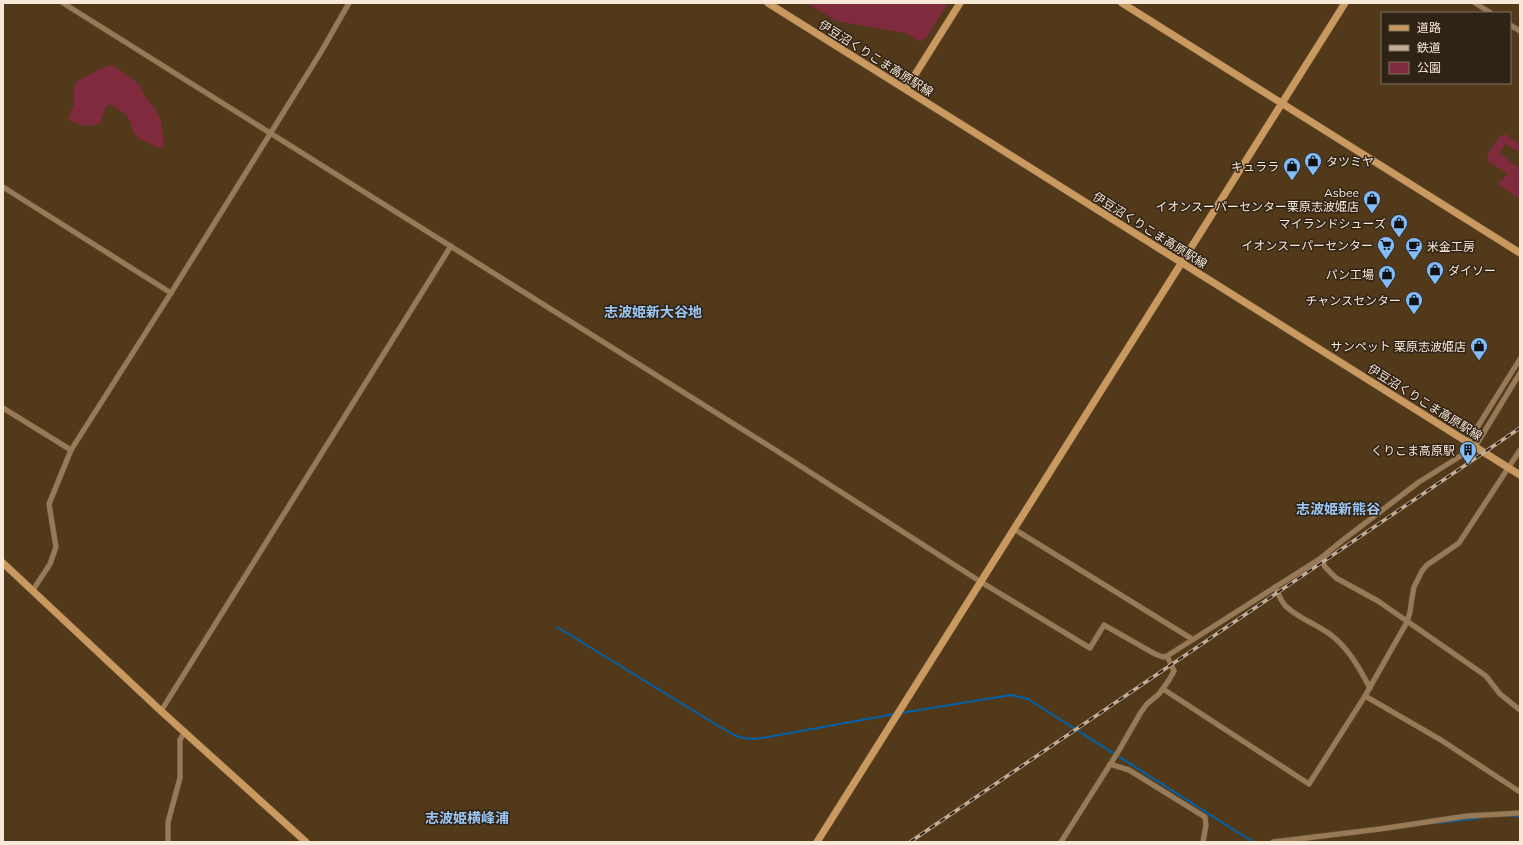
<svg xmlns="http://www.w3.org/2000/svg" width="1523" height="845" viewBox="0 0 1523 845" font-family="Mulish,'Noto Sans JP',sans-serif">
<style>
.green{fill:#802a3e}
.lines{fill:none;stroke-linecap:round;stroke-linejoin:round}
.stream{stroke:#0062ab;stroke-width:2}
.street-casing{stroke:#6d5538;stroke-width:6}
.secondary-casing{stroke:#6d5538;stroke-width:8}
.street{stroke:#987a56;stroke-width:5}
.secondary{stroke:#ca9960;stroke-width:7}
.rail-casing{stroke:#c1ae98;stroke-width:3.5}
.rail{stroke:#2f2316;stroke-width:2;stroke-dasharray:6;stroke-linecap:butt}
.labels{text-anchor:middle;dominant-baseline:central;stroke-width:3;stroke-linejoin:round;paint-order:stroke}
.street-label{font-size:12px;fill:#f8e8d7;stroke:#2f2316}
.poi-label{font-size:12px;fill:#f8e8d7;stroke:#2f2316;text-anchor:end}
.quarter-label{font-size:14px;font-weight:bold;fill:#9dc8f6;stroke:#2f2316}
</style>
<rect width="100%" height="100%" fill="#52391a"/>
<g class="green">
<polygon points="807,3 948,3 926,38 918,41 906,33 836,21"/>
<path d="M 112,65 L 127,75 L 141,86 L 143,94 L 156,110 L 161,122 L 164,144 L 163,148 L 159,148 L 139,139 L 133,132 L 129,119 L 127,115 L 112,105 L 108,105 L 105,108 L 100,124 L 83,126 L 68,120 L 74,103 L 74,89 L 77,81 C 89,76 100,67 112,65 Z"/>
<polygon points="1505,134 1520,144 1520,152 1506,144 1500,152 1501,154 1514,165 1520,167 1520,199 1497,184 1508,174 1488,161 1487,155 1500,136"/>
</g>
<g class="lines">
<g class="stream">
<polyline points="557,627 720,727 736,736 744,738 756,739 895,714"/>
<polyline points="901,713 1011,695 1028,699 1253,842"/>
<polyline points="1510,816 1520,816"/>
<polyline points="1437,823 1480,818"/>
</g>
<defs>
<g id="street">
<polyline points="63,3 777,451 981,582 1090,648 1104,625 1155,654 1163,657 1167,656 1321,558 1343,540 1419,482 1475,447 1520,373"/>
<polyline points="1475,3 1491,13"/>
<polyline points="1510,25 1520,31"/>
<polyline points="3,187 171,293"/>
<polyline points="3,408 71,450"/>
<polyline points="1468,442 1520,359"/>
<polyline points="1014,529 1192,639"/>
<polyline points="1321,558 1325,567 1336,578 1378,601 1486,676 1500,694 1520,710"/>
<path d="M 1275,587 C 1279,594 1281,603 1288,608 C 1302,621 1323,626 1337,640 C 1351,653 1361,671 1370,688"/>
<polyline points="33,590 50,564 56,547 49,504 71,450 171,293 321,52 349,3"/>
<polyline points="1163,689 1309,784 1365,696 1407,622 1410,612 1412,598 1414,587 1422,571 1427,565 1459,543 1520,450"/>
<polyline points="1365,696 1441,740 1520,792"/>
<polyline points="161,711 451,246"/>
<polyline points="1110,764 1129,770 1205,817 1206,825 1203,842"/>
<polyline points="168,842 168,822 180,778 180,740 185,731"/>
<polyline points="1061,842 1118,752 1141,712 1147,704 1159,694 1169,680 1174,671 1167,656"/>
<polyline points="1273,842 1380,829 1467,816 1520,813"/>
</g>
<g id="secondary">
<polyline points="768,3 1520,475"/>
<polyline points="1122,3 1520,253"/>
<polyline points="906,89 960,3"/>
<polyline points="3,563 161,711 306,842"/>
<polyline points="817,842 1345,3"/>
</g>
</defs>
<use href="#street" class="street-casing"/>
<use href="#secondary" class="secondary-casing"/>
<use href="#street" class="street"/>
<use href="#secondary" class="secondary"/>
<defs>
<polyline id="rail" points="910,842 1520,428"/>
</defs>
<use href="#rail" class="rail-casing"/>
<use href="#rail" class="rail"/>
</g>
<defs>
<symbol id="shop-pin" viewBox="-11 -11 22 30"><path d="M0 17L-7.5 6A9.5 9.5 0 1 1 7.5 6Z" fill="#81bdfa" stroke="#2f2316"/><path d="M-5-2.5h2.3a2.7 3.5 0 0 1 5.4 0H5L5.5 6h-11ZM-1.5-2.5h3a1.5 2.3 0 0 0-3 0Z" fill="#111"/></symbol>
<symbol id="supermarket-pin" viewBox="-11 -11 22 30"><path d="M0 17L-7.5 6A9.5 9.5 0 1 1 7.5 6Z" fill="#81bdfa" stroke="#2f2316"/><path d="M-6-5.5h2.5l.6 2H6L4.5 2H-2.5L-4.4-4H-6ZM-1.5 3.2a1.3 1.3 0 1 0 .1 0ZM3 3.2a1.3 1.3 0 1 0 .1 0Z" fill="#111"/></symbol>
<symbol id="cafe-pin" viewBox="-11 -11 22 30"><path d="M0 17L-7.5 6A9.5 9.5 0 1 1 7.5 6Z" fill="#81bdfa" stroke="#2f2316"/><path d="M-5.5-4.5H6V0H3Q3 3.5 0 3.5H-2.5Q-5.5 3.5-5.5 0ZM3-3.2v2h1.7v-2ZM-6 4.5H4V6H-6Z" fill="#111"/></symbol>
<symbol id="building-pin" viewBox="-11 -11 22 30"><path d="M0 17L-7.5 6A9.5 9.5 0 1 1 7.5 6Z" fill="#81bdfa" stroke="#2f2316"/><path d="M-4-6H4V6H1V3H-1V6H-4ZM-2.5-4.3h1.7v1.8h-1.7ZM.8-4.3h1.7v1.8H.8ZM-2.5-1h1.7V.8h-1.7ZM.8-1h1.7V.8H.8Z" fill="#111"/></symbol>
</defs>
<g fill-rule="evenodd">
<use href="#shop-pin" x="1303" y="151" width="20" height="27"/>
<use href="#shop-pin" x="1282" y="156" width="20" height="27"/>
<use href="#shop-pin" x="1362" y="189" width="20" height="27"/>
<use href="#shop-pin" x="1389" y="213" width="20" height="27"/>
<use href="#supermarket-pin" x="1376" y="235" width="20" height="27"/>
<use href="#cafe-pin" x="1404" y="236" width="20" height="27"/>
<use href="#shop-pin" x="1425" y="260" width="20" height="27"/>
<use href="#shop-pin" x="1377" y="264" width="20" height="27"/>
<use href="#shop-pin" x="1404" y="290" width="20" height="27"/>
<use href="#shop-pin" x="1469" y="336" width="20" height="27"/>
<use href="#building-pin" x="1458" y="440" width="20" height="27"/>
</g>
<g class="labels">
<g class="street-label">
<text transform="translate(876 58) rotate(32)">伊豆沼くりこま高原駅線</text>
<text transform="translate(1150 230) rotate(32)">伊豆沼くりこま高原駅線</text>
<text transform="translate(1425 402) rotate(32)">伊豆沼くりこま高原駅線</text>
</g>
<g class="poi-label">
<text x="1326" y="161" text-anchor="start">タツミヤ</text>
<text x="1279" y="166">キュララ</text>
<text x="1359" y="192">Asbee<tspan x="1359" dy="14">イオンスーパーセンター栗原志波姫店</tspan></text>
<text x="1386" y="223">マイランドシューズ</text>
<text x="1373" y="245">イオンスーパーセンター</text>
<text x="1427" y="246" text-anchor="start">米金工房</text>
<text x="1448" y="270" text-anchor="start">ダイソー</text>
<text x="1374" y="274">パン工場</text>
<text x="1401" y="300">チャンスセンター</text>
<text x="1466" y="346">サンペット 栗原志波姫店</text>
<text x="1455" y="450">くりこま高原駅</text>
</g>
<g class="quarter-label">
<text x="653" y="312">志波姫新大谷地</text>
<text x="1338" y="509">志波姫新熊谷</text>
<text x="467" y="818">志波姫横峰浦</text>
</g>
</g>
<rect width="1523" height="845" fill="none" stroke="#f8e8d7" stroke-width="8"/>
<rect x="1381" y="12" width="130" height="72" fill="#2f2316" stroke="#7f7263"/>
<rect x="1389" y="25" width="20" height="6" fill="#ca9960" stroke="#7f7263"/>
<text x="1417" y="32" font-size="12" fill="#f8e8d7">道路</text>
<rect x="1389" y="45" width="20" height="6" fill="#c1ae98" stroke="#7f7263"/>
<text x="1417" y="52" font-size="12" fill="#f8e8d7">鉄道</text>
<rect x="1389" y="62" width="20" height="12" fill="#802a3e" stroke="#7f7263"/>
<text x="1417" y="72" font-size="12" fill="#f8e8d7">公園</text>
</svg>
